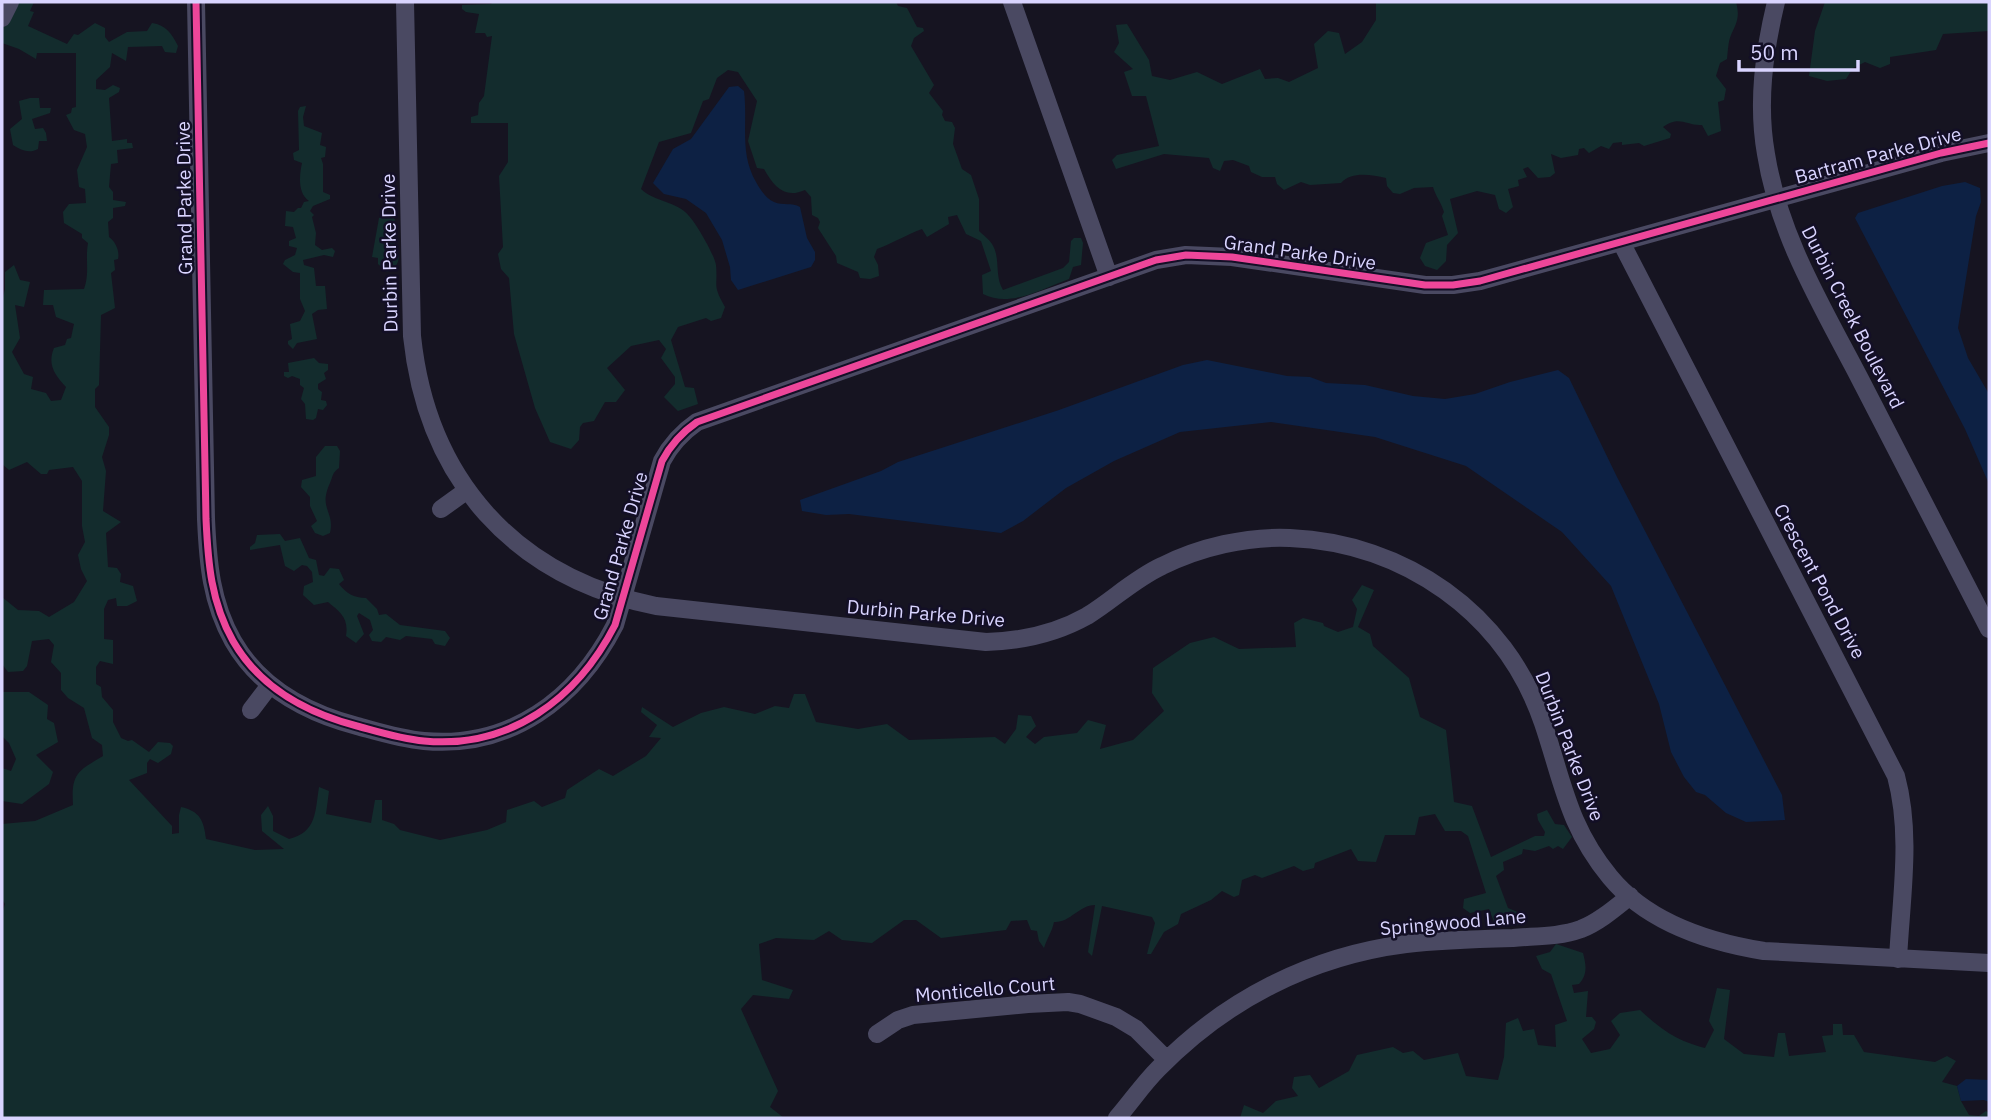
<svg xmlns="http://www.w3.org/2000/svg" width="1991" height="1120" viewBox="0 0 1991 1120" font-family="'IBM Plex Sans',sans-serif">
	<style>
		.green { fill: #132c2d }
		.water { fill: #0d2144 }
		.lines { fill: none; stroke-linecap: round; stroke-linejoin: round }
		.minor { stroke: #4a4962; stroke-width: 18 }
		.cycleway-casing { stroke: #130f26; stroke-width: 11 }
		.cycleway { stroke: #ed469a; stroke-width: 7 }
		.labels { text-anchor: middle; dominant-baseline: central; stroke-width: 5; stroke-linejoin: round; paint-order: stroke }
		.street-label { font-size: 19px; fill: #d9d4ff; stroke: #130f26 }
	</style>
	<rect width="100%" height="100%" fill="#161421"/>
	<path class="green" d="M18,2H34L30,11L34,12L28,26L67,44L74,34L78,35L95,23L105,28V37L109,42L127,32L147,31L152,23C166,25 172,34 178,46L176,53L165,52L162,46L128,47L126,61L112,53L110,67L96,80V89L105,90L113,85L120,88L119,92L109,98L112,141L127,139V143H132L133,148L117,150L118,163L111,164L109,187L113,192V200L126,202L125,206L113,208V218L108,222L109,237C115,241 120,251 118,259L114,260L115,270L111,273L115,308L101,315L99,385L95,389V407L109,427V435L102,457L106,471L103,511L121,522L106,533L108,567L117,568L121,574L120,582L133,586L137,601L127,606H117L116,598L108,600L104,609V639L113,640V664L100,661L96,667V684L101,687L102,697L113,710V722L121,738L128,741L132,740L149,752L158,742L170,743L173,746L171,754L158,763L150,759L147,763V773L129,780L172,826V834L179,833V815L181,807C200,811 204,821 206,839L255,850L284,849L262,831L261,815L268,806L273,816V831L289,839C317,832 315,812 319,787L329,791L326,814L371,823L375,800H382V820L394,824L400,830L440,840L487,830L506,822L507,810L534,801L542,807L565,798L567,790L599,769L613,776L646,756L661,738L649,737L657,725L641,712L642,707L673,727L701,713L724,707L755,714L775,706L789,708L794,694H805L816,722L858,729L887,724L909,740L995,737L1005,744L1016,729L1018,715L1031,716L1036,726L1026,737L1035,744L1044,737L1077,733L1088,720L1106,725L1100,749L1133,740L1164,711L1152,693L1153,668L1190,643L1214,637L1239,649L1296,647L1294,623L1303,618L1323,623L1324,626L1338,632L1353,627L1357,609L1352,600L1362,585L1374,590L1358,627L1370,634L1373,646L1409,678L1420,717L1446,730L1454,802L1472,806L1491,857L1535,836H1544L1545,832L1538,820L1537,814L1547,810L1555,824L1564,825L1572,837L1563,849L1558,846L1553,849L1549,846L1535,851L1523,849L1522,854L1503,862L1504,870L1496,876L1508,908L1520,913L1519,925L1496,927L1489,909L1470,913L1463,908L1464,899L1486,893L1468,836L1461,831H1445L1435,814L1419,817L1415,835H1385L1376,862L1358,861L1351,849L1315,863L1314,868L1303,871L1294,866L1262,878L1255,875L1242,880L1239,895L1234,897L1222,891L1211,900L1181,914L1178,924L1164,932L1151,954H1147L1155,923L1152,917L1102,906L1092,956L1088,952L1095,905C1079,905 1070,923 1054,922C1052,932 1047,938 1044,948L1039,941L1037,931L1031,930L1027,920L1011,921L1006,930L941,938L916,920H904L872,943L842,940L829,931L814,940L776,938L759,944L762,980L793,990L789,999L753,995L741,1009L778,1091L770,1107L784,1118H2V913L5,904L2,899V824L35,821L73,805C71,773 78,771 103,756L102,745L92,738L84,708L68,698L61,690V673L51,662L54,645L49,639L32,641L27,666L23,671L8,672L2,664V597L18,610L39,611L49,617L74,602L87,581L81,569L78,555L85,542L82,526V481L73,467L49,470L47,474H41L27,462L9,470L2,464V302L5,289V272L14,265L20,280L30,282L24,307L15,305L20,338L12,352L24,374L33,377L31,389L46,393L51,401L61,400L66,387C55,375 47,365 54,348L65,345L67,339L71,338L74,324L56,317L53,305H43L44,290L84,289C90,272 85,261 88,243L82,238V234L64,223L63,212L69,204L86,203L85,189L79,187L77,170L87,147L85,134L74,130L66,115L71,113L72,108L76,107V53H37L36,59L19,49L2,43V28L8,22Z
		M493,2H896L898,6L907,8L917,27L923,28L924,31L914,38L911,46L934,85L929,93L943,111L942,115L945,121L952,122L955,128L953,144L962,169L971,175L979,199V231C983,235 989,239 992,244C1001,258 994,275 1003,290L1063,268L1069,262L1071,241L1074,238H1081L1083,243L1081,265L1073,267L1069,279C1042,289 1010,308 983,294L982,275L991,271L981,241L966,234L957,215L948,217L949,224L927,237L922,229C906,235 893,243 877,249L874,257L878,265L879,276L870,279L860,278L858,272L837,263L836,256L818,228L820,222L818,218L812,215L811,197L805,190C785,199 774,187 764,169L757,168L748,141L757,101L738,72L728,70L717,78L709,99L703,101L691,133L659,142L641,189C654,202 677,201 689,216C696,223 715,256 716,265C718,288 712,284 725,307L721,318L711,321L706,318L678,327L671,340L685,387L694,388L698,404L678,411L664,397L675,384V377L661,358L666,349L659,340L631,346L607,368L625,390L616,402H605L594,421L583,423L580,427L579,440L571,449L550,442L535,408L514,334L509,278L501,269L498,254L503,247L499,176L508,162V123H471V117L478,115L479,103L484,96L492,36L487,37L485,33H475L479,14L466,12L462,9V5L491,4Z
		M1376,2H1736C1740,17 1737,22 1731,35C1728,42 1728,51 1727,59L1720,63L1716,76L1726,89L1724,100L1718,102L1721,131L1708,136L1702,125C1686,126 1680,115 1663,127L1671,134L1670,138L1644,146L1639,143L1622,145V142L1613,143L1609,149L1601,146L1589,153L1584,148L1579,149L1578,155L1561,158L1551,154L1555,173L1550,177L1538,178L1528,167L1523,169L1527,177L1518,180L1519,186L1508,189L1513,207L1506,213L1499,209L1495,195L1477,191L1450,199L1458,233L1447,245L1446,261L1437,270L1425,266L1420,258L1426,243L1448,235L1442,216L1444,212C1441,202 1436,197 1433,187L1414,188L1400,194L1393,193L1387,186L1386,178C1371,175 1352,171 1341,183L1310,185L1301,182L1284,190L1277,184L1275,177H1262L1251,172L1249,166L1233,160L1224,161L1220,171L1213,168L1209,158L1164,154L1116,169L1112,160L1117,155L1159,146L1146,96H1132L1124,72L1133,69L1114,52L1119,43L1116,25L1127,24L1149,60L1152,76L1170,80L1197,72L1222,84L1260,69L1265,79L1278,78L1289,82L1318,68L1314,44L1328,31L1339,33L1345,54L1362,42L1376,20Z
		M1825,2H1989V31L1943,34L1936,50L1890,57V64L1880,68L1865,62L1853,68L1846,79L1827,81L1809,76L1815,31Z
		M30,98H39L40,108H51L50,113L32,119L35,129L43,128L46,133L47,141H39L38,149C29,154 21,150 13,145L10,129L22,119L19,101Z
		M306,106L303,117L304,126L322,133L320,145L326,147L325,157L321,158L323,164V192L330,195V199L313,206L310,211L314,215L312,217L316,233L315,245L322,250L332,248L335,251L333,257L324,255L303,260L304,265L314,268L316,286H325L327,309L318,310L312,314L317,339L297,343L293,349L288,344V341L292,339L290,324L300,321L305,311L300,299V273L293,272L283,264L285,260L295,255L297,248L289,246V241L296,238L293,227L285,226L286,211L294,212L298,208H301L304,202L309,201C298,193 299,177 302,163L294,160L293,153L299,150L298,111L300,107Z
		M392,214L395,220C394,224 392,227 392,231C393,246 409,262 387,272L378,264V258L372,257L379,218Z
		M314,358L319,363L328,364V370L324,373L326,379L318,384V389L322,392L321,400L326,401L327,405L323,410L318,409L316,418L313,420L306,419L305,404L301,399L304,388L300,385V379L292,376L288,378L284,376V372H289L288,363Z
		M325,446H337L340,451L339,468C332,473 333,476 330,483C318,509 335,511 330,533L323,536L315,533L311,526L317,521L310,506V497L301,487L302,480L316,476V457Z
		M280,534L285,541L300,538L309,558L316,560L319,575L324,576L330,568L339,569L344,580L339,584C346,593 354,598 366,598L377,609L379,615L386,614L400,625L445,631L450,638L445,646L435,644L432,639L406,636L400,640L386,637L381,642L372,641L369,635L373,630L370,620L359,613L357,616L364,634L356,643L346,636C349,618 340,612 328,602L314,605L303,595L304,586L313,582L312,572L307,566L302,565L294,571L285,566L280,545L250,550V547L255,543L257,535Z
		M3,692H29L48,705L47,719L54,723L58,742L36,755L53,772L49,784L22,804L2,801V768L11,771L16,759L9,743L2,736Z
		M1556,944L1583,953C1586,965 1588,974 1579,984L1572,985L1574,993L1588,991L1586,1017H1592L1596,1022L1594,1029L1582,1039L1591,1053L1610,1049L1620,1035L1611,1021L1620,1013L1640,1010C1662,1030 1675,1040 1705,1048L1714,1030L1709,1021L1717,988L1730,990L1724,1039L1744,1054L1774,1057L1778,1033H1785L1789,1056L1826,1052L1822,1036L1833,1035V1024H1842L1843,1035H1854L1864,1052L1935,1062L1947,1056L1956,1061L1942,1082L1957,1086L1961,1101L1969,1115L1979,1116L1986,1111L1989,1113V1118H1240L1244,1105L1263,1113L1276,1101L1298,1096L1292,1088L1294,1077L1310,1075L1319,1088L1349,1071L1357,1055L1393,1047L1403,1053L1413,1051L1424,1060L1458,1053L1466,1076L1498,1080L1504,1057L1506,1023L1518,1018L1523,1031L1534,1029L1538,1045L1556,1047L1555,1025L1567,1021L1551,974L1542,969L1536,956L1550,952Z"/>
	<path class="water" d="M738,86L744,91C748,123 739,153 756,182C760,189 766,199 774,202C783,206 792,202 800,207L807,238L815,252V260L811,267L738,290L731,280L730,267L722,240L706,213L686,199L664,194L653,183L673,149L691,139L729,87Z
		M1965,182L1980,188L1981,202L1976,216L1958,328L1968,358L1989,394V484L1965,429L1855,218L1858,213L1942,186Z
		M1207,360L1287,376L1310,377L1326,383L1365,385L1413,396L1445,399L1475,394L1510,382L1558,370L1569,378L1617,477L1782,795L1785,820L1746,822L1726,813L1705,795L1696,792L1684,777L1671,752L1659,704L1611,586L1562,532L1466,466L1375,437L1271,422L1180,432L1114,461L1066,488L1023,521L1001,533L849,514L826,515L802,511L800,500L881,471L898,462L1059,410L1183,365Z
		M1966,1079L1989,1080V1102L1984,1100L1961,1101L1957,1086Z"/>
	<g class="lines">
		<path class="minor" d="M196,2L206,519C208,563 211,602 233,641C260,688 307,713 357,726C379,732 401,739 424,741C510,749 577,699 615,625L662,461C671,444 681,433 697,422L1156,260L1186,255L1232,257L1425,285H1453L1480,281L1941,153L1989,143
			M405,2L412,336C427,479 514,577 656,606L986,642C1022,641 1055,634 1087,616C1113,600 1134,579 1162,566C1200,547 1247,536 1290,538C1404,543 1505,612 1543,723C1563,782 1568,826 1610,877C1647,922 1708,942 1764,951L1989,963
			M1012,2L1109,277
			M1776,2C1764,52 1757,103 1766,154C1779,236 1822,306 1860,379C1903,462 1946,545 1989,629
			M2,18L10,2
			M1621,242L1896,776C1912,835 1901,898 1898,959
			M441,509L466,491
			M251,710L270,685
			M877,1034L898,1020L913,1015L1028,1004L1068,1002L1080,1004L1116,1017L1136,1029L1167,1060
			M1117,1118C1131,1102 1143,1084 1158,1069C1225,1000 1311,956 1406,944C1441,940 1477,939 1513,938C1535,936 1559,937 1581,929C1599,922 1615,908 1630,896"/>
		<defs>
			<path id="cycleway" d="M196,2L206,519C208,563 211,602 233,641C260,688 307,713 357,726C379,732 401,739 424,741C510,749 577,699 615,625L662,461C671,444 681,433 697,422L1156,260L1186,255L1232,257L1425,285H1453L1480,281L1941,153L1989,143"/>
		</defs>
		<use href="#cycleway" class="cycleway-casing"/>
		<use href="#cycleway" class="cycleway"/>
	</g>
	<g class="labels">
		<g class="street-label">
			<text transform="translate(1878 155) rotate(-15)">Bartram Parke Drive</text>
			<text transform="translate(184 198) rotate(-91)">Grand Parke Drive</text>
			<text transform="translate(1300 252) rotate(8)">Grand Parke Drive</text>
			<text transform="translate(389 253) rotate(-91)">Durbin Parke Drive</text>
			<text transform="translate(1853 317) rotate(63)">Durbin Creek Boulevard</text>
			<text transform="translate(620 546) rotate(-74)">Grand Parke Drive</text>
			<text transform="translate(1820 581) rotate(62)">Crescent Pond Drive</text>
			<text transform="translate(926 613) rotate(5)">Durbin Parke Drive</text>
			<text transform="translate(1570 746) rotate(69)">Durbin Parke Drive</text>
			<text transform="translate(1453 922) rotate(-5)">Springwood Lane</text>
			<text transform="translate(985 989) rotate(-5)">Monticello Court</text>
		</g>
	</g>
	<rect width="1991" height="1120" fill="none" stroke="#d9d4ff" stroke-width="7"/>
	<path d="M1739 60v10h119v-10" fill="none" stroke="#d9d4ff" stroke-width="3.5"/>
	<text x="1750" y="60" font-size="21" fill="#d9d4ff" stroke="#130f26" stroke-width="5" paint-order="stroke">50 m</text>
</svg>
